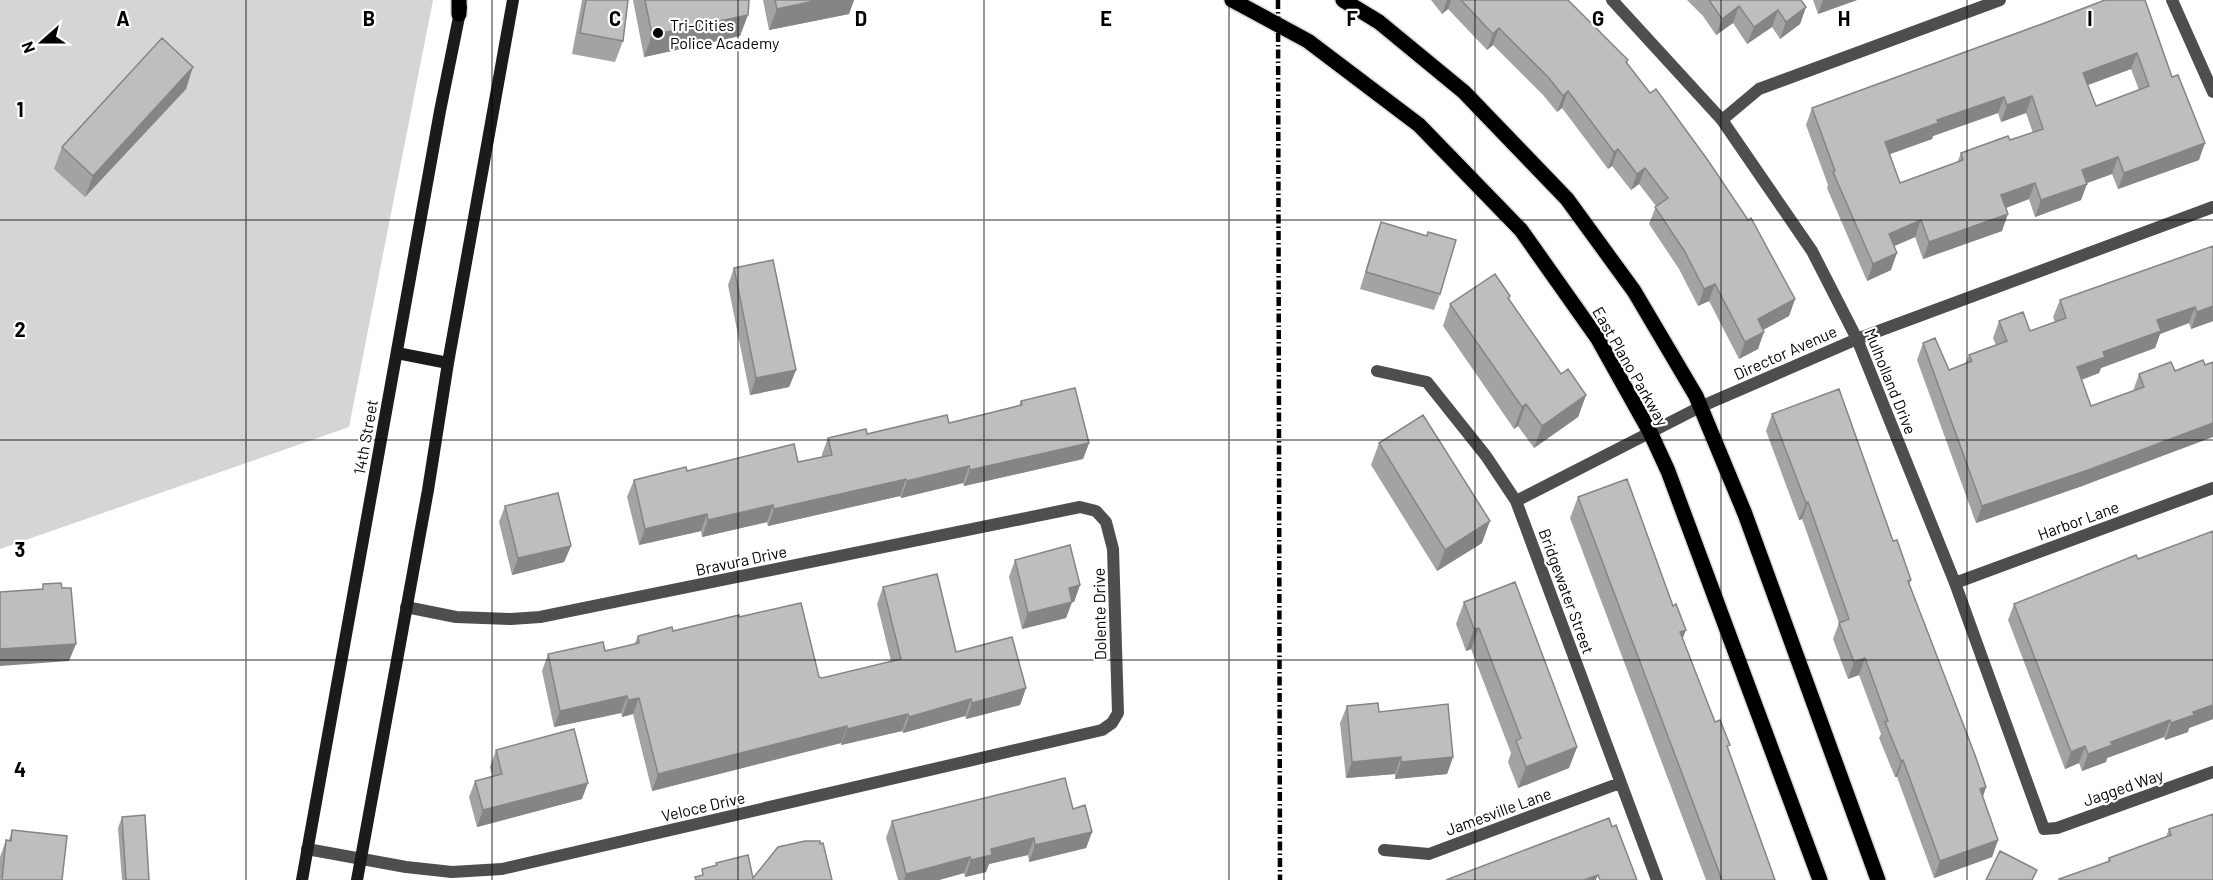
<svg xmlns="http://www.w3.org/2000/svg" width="2213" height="880" viewBox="0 0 2213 880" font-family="Barlow,sans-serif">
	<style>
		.green { fill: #d5d5d5 }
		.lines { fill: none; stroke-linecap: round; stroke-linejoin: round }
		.primary-casing { stroke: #dbdbdb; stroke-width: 18 }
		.minor { stroke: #4e4e4e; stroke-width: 12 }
		.secondary { stroke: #1b1b1b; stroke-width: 12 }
		.primary { stroke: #000; stroke-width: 15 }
		.rail { stroke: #000; stroke-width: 4.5; stroke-dasharray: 9 3 1.5 3; stroke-linecap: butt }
		.wall { fill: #a3a3a3; fill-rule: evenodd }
		.shaded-wall { fill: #858585 }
		.building { fill: #bebebe; stroke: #858585; stroke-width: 1.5; fill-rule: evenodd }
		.grid { fill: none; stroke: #000; stroke-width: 1.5; stroke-opacity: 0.55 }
		.poi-dot { fill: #000; stroke: #fff; stroke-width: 2 }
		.labels { text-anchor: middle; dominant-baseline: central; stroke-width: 4.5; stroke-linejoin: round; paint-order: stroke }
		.poi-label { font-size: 16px; fill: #000; stroke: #fff; text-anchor: start }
		.street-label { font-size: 16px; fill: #000; stroke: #fff }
		.grid-label { font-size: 20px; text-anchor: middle; font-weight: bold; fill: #000; stroke: #fff; stroke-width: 4.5; stroke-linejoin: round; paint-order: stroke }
	</style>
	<rect width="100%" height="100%" fill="#fff"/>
	<path class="green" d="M0,0H433L349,427L0,549Z"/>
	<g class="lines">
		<defs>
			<path id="primary" d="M1232,0L1308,41L1419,125L1521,230L1598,339L1650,432L1668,471L1820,880
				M1343,0L1379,22L1464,92L1567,199L1634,291L1696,396L1745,514L1878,880
				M459,14V0"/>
		</defs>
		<use href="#primary" class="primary-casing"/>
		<path class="minor" d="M1612,0L1722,120L1812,251L1857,339L1955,583L2044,829L2057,828L2213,772
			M2172,0L2213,92
			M1722,120L1759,89L2000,0
			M1377,371L1427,382L1486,456L1516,501L1657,880
			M1516,501L1700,407L1857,339L2213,207
			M1955,583L2213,488
			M307,849L406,867L452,872L502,869L1102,730L1112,723L1118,713L1113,549L1106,522L1096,511L1080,507L540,617L511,619L456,617L406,607
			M1384,850L1429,854L1620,783"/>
		<path class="secondary" d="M397,353L448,363
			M302,880L440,111L461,7
			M357,880L428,490L448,363L513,0"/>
		<use href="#primary" class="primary"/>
		<path class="rail" d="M1278,0L1280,880"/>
	</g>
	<path class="wall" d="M582,0H628L623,41L615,62L572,54Z
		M633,0H749L740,36L644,57Z
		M763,0H854L849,14L769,30Z
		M1431,0H1568L1628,60L1627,64L1795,299L1789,316L1763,330L1758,349L1739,359L1709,301L1698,306L1679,269L1649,224L1656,206L1639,184L1631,190L1612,166L1608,169L1562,108L1557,112L1543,95L1493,45L1487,50L1448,9L1442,14Z
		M1687,0H1801L1806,7L1800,24L1780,39L1772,27L1747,44L1733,23L1716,35L1703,16Z
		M1813,0H1857L1818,14Z
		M2105,0L2199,160L2118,189L2112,174L2087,183L2081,200L2035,217L2029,199L2006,208L2002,231L1923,259L1915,237L1894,246L1891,270L1867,281L1827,188L1828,185L1806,125L1812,108L2042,24ZM2131,69L2139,90L2096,106L2088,85ZM1998,113L2001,122L2026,113L2033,133L2010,140L1961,153L1957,163L1900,183L1890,154L1932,139L1933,136Z
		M186,89L85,197L54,169L62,147Z
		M1381,222L1440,294L1434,310L1360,289L1375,239Z
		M2213,246V321L2191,329L2189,323L2160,334L2155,348L2101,368L2099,373L2082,380L2091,406L2133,391L2139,374L2171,362L2085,485L1976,523L1917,360L1923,343L1949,370L1966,363L1969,355L1996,345L1993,338L1999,321L2030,331L2055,322L2053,317L2060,300Z
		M734,268L796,370L789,387L750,395L728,285Z
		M1510,296L1509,300L1561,374L1586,395L1578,417L1534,448L1518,426L1514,429L1443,326L1450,304Z
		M1021,401L1089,443L1083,459L964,486L963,483L901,498L900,496L768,526L767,522L702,537L701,531L639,545L627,497L634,480L687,471L798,462L822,457V454L828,438L867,434L949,423L1019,405Z
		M1772,414L1893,541L1911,580L1909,586L1986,787L1983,797L1998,840L1992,857L1934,878L1897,777H1895L1879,738L1881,734L1859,675L1848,679L1833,639L1839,623L1802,519L1799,520L1766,431Z
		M1379,443L1482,543L1437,571L1371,465Z
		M1578,497L1683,639L1715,722L1728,749L1775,880H1706L1570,518Z
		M505,506L571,546L564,562L512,575L499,522Z
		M2213,531V719L2189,728L2188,732L2165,740L2164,737L2107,758L2106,762L2082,771L2079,763L2065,769L2008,620L2014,604Z
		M1015,560L1080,585L1074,602H1072L1066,618L1022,629L1009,577Z
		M883,587L956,652L1026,688L1020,705L966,719L965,716L903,733L902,731L841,745V743L652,791L633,714L622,717L621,713L554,727L542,671L548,654L605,651L634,645L638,636L673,631L739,617L819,677L822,678L891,661L877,604Z
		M1464,602L1577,747L1569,768L1518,788L1508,762L1511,753L1471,649L1466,651L1456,624Z
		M1347,706L1379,712L1453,757L1447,774L1395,779V774L1346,778L1340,723Z
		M496,750L582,799L477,827L469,797L475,781L492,776L490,767Z
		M1073,809L1092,832L1086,848L1029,862L1028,855L989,864L986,872L965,877L964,873L939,880H898L886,838L892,821Z
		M122,817L149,880H122L118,828Z
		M2169,829L2213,880H2059L2107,862L2109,858L2166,837Z
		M12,830L62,880H0V857L6,840H9Z"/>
	<path class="shaded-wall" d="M819,0H854L849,14L769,30L777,9Z
		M1447,0H1451L1448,9L1442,14Z
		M1823,0H1857L1818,14Z
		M1739,6L1733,23L1716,35L1722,19Z
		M1806,7L1800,24L1780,39L1786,22Z
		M1778,10L1772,27L1747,44L1754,27Z
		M748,15L740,36L644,57L652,35Z
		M1499,28L1493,45L1487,50L1493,34Z
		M2137,53L2131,69L2077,89L2083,73Z
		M193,67L186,89L85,197L93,176Z
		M1568,91L1562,108L1557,112L1563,96Z
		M2032,96L2026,113L2001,122L2007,105Z
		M2004,97L1998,113L1933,136L1932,139L1879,158L1885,142L1937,120Z
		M2205,143L2199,160L2118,189L2124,173Z
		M1618,149L1612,166L1608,169L1614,152Z
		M2118,157L2112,174L2076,187L2082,170Z
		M1645,168L1639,184L1631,190L1637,174Z
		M2035,183L2029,199L1995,212L2001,195Z
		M2087,184L2081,200L2035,217L2041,200Z
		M2008,214L2002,231L1923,259L1929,242Z
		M1921,220L1915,237L1883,251L1889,234Z
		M1897,253L1891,270L1867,281L1873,264Z
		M1715,284L1709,301L1698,306L1704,289Z
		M1795,299L1789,316L1752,336L1758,319Z
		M2213,306V321L2191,329L2197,312Z
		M2195,307L2189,323L2160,334L2155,348L2101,368L2099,373L2071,383L2077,367L2157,320Z
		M1764,332L1758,349L1739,359L1745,342Z
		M796,370L789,387L750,395L756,378Z
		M1586,395L1578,417L1534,448L1542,426Z
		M1526,404L1518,426L1514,429L1522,407Z
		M2213,423V437L2085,485L1976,523L1982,506Z
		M1089,443L1083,459L964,486L970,470Z
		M969,466L963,483L901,498L907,481Z
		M906,479L900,496L768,526L774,509Z
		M1808,502L1802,519L1799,520L1806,503Z
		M773,505L767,522L702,537L708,520Z
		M707,514L701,531L639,545L645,529Z
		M1490,521L1482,543L1437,571L1445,550Z
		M571,546L564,562L512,575L518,558Z
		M1080,585L1074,602H1072L1066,618L1022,629L1028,613L1069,588Z
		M1479,628L1471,649L1466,651L1474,629Z
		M1686,630L1678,651L1680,632Z
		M76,644L69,661L0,666V649Z
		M1865,658L1859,675L1848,679L1854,662Z
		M1026,688L1020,705L966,719L972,703Z
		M627,696L621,713L554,727L560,711Z
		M639,698L633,714L622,717L628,700Z
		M971,699L965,716L903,733L909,717Z
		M2213,705V719L2189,728L2188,732L2165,740L2171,723L2193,712Z
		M908,714L902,731L841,745L847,729Z
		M2170,720L2164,737L2107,758L2106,762L2082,771L2088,754L2111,742Z
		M847,726L841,743L652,791L658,774Z
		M2085,746L2079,763L2065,769L2071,752Z
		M1577,747L1569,768L1518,788L1526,767Z
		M1401,757L1395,774L1346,778L1352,762Z
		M1453,757L1447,774L1395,779L1401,762Z
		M1903,760L1897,777H1895L1901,761Z
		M588,783L582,799L477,827L483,810Z
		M1986,787L1980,804V789Z
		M1092,832L1086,848L1029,862L1035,845Z
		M1034,838L1028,855L989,864L986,872L965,877L971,860L991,849Z
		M1998,840L1992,857L1934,878L1940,861Z
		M970,857L964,873L939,880H904L906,874Z
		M1598,875L1596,880H1584Z"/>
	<path class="building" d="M586,0H628L623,41L580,33Z
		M645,0H749L748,15L652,35Z
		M775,0H819L777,9Z
		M1461,0H1568L1628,60L1626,62L1650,93L1656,89L1707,159L1748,220L1751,218L1795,299L1758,319L1764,332L1745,342L1715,284L1704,289L1685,252L1655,207L1668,198L1645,168L1637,174L1618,149L1614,152L1568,91L1563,96L1549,78L1499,28L1493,34Z
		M1709,0H1801L1806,7L1786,22L1778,10L1754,27L1739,6L1722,19Z
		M2105,0H2145L2172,77L2178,75L2205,143L2124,173L2118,157L2082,170L2087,184L2041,200L2035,183L2001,195L2008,214L1929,242L1921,220L1889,234L1897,253L1873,264L1833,172L1835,171L1812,108L2042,24ZM2137,53L2149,86L2096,106L2083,73ZM2032,96L2043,129L2010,140L2008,136L1961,153L1963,160L1900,183L1885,142L1938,123L1937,120L2004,97L2007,105Z
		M162,38L193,67L93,176L62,147Z
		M1381,222L1427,236L1428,232L1456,240L1440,294L1366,272Z
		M2213,246V306L2197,312L2195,307L2157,320L2161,331L2103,352L2105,357L2077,367L2091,406L2144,387L2139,374L2171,362L2175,371L2203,360L2205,365L2213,362V423L2091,469L1982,506L1923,343L1935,338L1949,370L1972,361L1969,355L2007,341L1999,321L2023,312L2030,331L2066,318L2060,300Z
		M773,260L796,370L756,378L734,268Z
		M1495,274L1510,296L1508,298L1561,374L1568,369L1586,395L1542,426L1526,404L1522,407L1450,304Z
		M1075,388L1089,443L970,470L969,466L907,481L906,479L774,509L773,505L708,520L707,514L645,529L634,480L686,467L687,471L794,444L798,462L832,455L828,438L866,429L867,434L947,415L949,423L1022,405L1021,401Z
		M1839,389L1893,541L1897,540L1911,580L1908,581L1975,755L1986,787L1980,789L1998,840L1940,861L1903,760L1901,761L1885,722L1888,721L1865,658L1854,662L1839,623L1849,619L1808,502L1806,503L1772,414Z
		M1423,415L1490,521L1445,550L1379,443Z
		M1627,479L1673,606L1676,604L1686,630L1680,632L1715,722L1720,720L1730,745L1727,746L1775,880H1722L1578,497Z
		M558,493L571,546L518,558L505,506Z
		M2213,531V705L2193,712L2194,715L2171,723L2170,720L2111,742L2112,745L2088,754L2085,746L2071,752L2014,604L2136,555L2138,559Z
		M1070,545L1080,585L1069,588L1072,602L1028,613L1015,560Z
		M937,574L956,652L1012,637L1026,688L972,703L971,699L909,717L908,714L847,729V726L658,774L639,698L628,700L627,696L560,711L548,654L603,642L605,651L639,643L638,636L672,627L673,631L739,615V617L801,603L819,677L822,678L901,659L883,587Z
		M1515,582L1577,747L1526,767L1516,741L1521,738L1479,628L1474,629L1464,602Z
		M61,583L62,588H71L76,644L0,649V592L43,589V584Z
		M1378,703L1379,712L1448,704L1453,757L1401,762V757L1352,762L1347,706Z
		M574,729L588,783L483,810L475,781L502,774L496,750Z
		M1065,778L1073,809L1085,805L1092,832L1035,845L1034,838L991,849L992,855L971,860L970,857L906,874L892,821Z
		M2213,814V880H2059V879L2110,861L2109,858L2171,835L2169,829Z
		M145,815L149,880H126L122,817Z
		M1609,818L1612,827L1616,825L1637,880H1600L1598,875L1584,880H1446Z
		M12,830L67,836L62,880H2L6,840L11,841Z
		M805,841H820V844L823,843L832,880H696L695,877L703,875L702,869L717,865L716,863L748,855L753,878L778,847Z
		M2000,851L2037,870L2032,880H1986Z"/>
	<path class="grid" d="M246,0V880M492,0V880M738,0V880M984,0V880M1229,0V880M1475,0V880M1721,0V880M1967,0V880M0,220H2213M0,440H2213M0,660H2213"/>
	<circle class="poi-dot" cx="658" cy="33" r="6"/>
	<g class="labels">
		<g class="poi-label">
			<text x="670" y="24">Tri-Cities<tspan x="670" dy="18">Police Academy</tspan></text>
		</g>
		<g class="street-label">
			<text transform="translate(1785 352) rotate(-24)">Director Avenue</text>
			<text transform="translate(1631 366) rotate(60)">East Plano Parkway</text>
			<text transform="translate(1891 381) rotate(68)">Mulholland Drive</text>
			<text transform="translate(365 437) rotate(-80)">14th Street</text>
			<text transform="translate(2078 520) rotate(-20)">Harbor Lane</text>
			<text transform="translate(741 560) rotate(-12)">Bravura Drive</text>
			<text transform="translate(1567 591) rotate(70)">Bridgewater Street</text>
			<text transform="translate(1099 614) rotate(-91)">Dolente Drive</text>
			<text transform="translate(2123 787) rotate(-19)">Jagged Way</text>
			<text transform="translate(703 806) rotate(-13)">Veloce Drive</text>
			<text transform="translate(1498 811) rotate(-20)">Jamesville Lane</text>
		</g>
	</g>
	<g class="grid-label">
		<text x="123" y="26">A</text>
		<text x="369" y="26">B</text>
		<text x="615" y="26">C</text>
		<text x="861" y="26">D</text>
		<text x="1106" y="26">E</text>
		<text x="1352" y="26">F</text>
		<text x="1598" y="26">G</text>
		<text x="1844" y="26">H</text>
		<text x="2090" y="26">I</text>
		<text x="20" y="117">1</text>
		<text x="20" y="337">2</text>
		<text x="20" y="557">3</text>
		<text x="20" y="777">4</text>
	</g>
	<g transform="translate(42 42) rotate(249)" stroke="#ffffff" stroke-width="4.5" paint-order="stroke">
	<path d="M0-4.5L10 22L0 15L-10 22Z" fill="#000000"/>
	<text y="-9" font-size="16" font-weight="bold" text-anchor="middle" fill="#000000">N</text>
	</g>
</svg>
